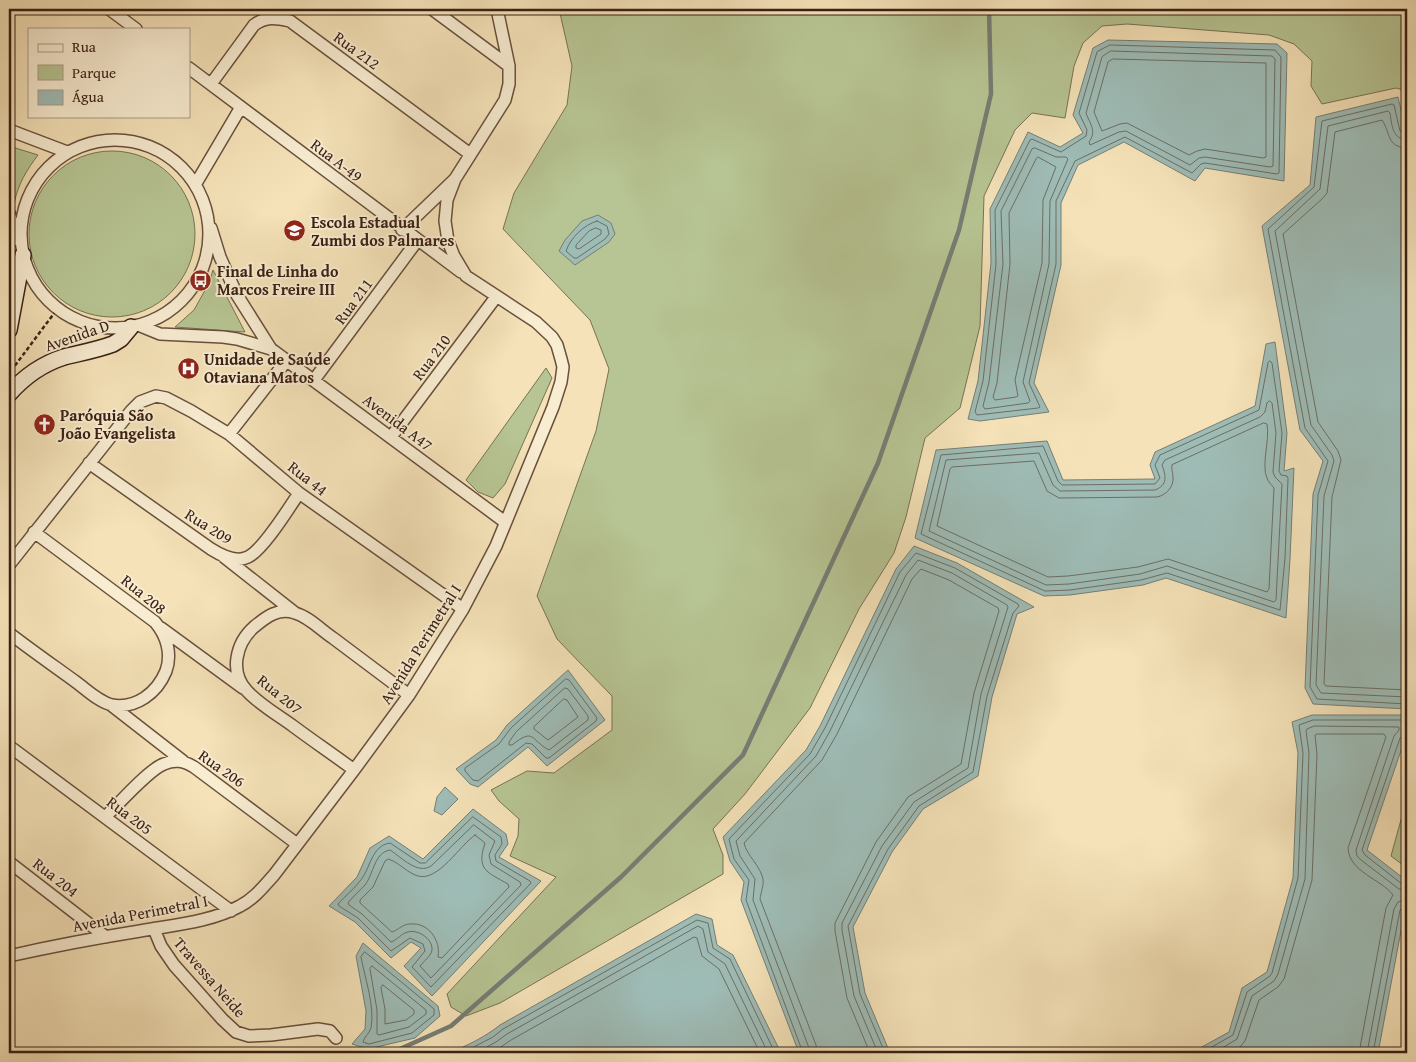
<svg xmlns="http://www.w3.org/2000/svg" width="1416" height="1062" viewBox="0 0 1416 1062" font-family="'Gentium Book Plus',serif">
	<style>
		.green { fill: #b7c493; stroke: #787254 }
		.water { fill: #9ebcb6; stroke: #767e75 }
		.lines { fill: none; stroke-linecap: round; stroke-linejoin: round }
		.shore { stroke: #6c6e65; stroke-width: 1 }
		.stream { stroke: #767e75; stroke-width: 4.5 }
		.street-casing { stroke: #69503d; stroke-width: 14 }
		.secondary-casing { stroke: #3a2014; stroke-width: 18 }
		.path { stroke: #3a2014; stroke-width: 2.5; stroke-dasharray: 4 2.5; stroke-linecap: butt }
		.street { stroke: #f8ecd1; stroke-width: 11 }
		.secondary { stroke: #f8ecd1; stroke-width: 15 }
		.labels { text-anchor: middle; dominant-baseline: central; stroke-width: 4; stroke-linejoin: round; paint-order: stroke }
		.street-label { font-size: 16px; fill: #3a2014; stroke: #f8ecd1 }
		.poi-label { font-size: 16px; font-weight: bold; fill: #3a2014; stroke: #f8ecd1; text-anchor: start }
	</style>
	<rect width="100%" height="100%" fill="#f5e2b8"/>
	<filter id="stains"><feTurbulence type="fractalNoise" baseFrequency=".004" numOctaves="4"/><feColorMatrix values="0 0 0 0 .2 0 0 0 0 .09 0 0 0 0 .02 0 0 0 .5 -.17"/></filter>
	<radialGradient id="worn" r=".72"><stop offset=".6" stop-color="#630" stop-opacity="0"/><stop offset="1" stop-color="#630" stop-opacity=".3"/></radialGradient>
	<path class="green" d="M559,9H1407V91L1396,88L1322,104L1311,86L1312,61L1294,44L1269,35L1127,24L1102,26L1083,43L1074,66L1065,118L1032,113L1015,130L984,196L980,326L960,408L925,438L906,517L894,553L859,609L810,708L745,794L713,829L723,855V874L500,1003L466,1016L451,1007L447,994L556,877L510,856L518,836L519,819L499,801L491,790L527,771L554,773L612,730V696L557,639L537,596L596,431L609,369L590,320L503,229L514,193L567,105L572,66Z
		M9,146L38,155C26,171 18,184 14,204L9,194Z
		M29 234a83 83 0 1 1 166 0a83 83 0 1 1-166 0Z
		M213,270L245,332L175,327L194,310L209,283Z
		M546,368L552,378L505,484L493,498L478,492L466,480Z
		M1407,798V868L1391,856Z"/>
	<path class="water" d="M1108,40L1277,44L1287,53L1284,181L1205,168L1195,181L1124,142L1078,165L1061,203V265L1034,383L1049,412L980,421L968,419L978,381L991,263L990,209L1028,132L1060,147L1083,133L1073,115L1093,48Z
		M1398,97L1407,136V709L1313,704L1305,688L1313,494L1323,461L1300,430L1262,226L1310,185L1316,117Z
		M598,215L611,223L615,234L609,242L575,265L559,251L565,240L582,221Z
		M1275,342L1287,433L1284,471L1294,468L1290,559L1286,618L1166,578L1143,585L1070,595L1044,596L915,538L936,450L1047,441L1063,480L1155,479L1150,465L1155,452L1255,406L1266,344Z
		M914,546L957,563L1034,607L1017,614L992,697L978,776L923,809L892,852L853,927L865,993L890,1053H799L741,900L744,882L730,861L723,837L806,750L820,726L896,569Z
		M568,670L605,720L547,766L528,747L478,787L470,784L456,769L496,740L507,725Z
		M1312,715H1407V733L1367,850L1407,881V899L1378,1053H1191L1229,1032L1242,988L1267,972L1293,878L1298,753L1292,722Z
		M445,787L458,799L442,815L434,811L437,797Z
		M473,809L506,834L508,844L499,857L541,881L432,996L404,966L421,948L411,942L391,958L355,922L329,906L357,877L370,848L389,836L423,859Z
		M696,914L712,919L717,945L733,955L781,1053H448C467,1046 485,1037 500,1025Z
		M363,943L438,1006L440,1016L415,1038L368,1049L352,1044L365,1029L366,1011L356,956Z"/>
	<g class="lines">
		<path class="shore" d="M1110,45L1275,50L1281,57L1279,173L1277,174L1205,163L1201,164L1192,173L1125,137L1075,161L1056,201V264L1029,383L1040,407L1038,408L977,415L975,412L983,381L996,264L995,210L1030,140L1032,139L1061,152L1086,136L1087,130L1079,113L1097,52Z
			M1111,51L1272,56L1275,59L1273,166L1270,167L1205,157L1199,158L1190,165L1126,131L1119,132L1090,145L1089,142C1097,131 1090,124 1086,113L1102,57Z
			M1113,59L1266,63V157L1263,158L1205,149L1197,151L1189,155L1127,123L1120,124L1102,131L1094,112L1108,62Z
			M1407,134H1403L1400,131L1394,105L1392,104L1322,121L1314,187L1268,229L1305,428L1328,461L1318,495L1310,687L1317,699L1407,704
			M1407,140C1392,139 1392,125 1390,113L1388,111L1328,126L1320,189L1275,231L1311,425L1332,455L1334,461L1324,496L1316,685L1321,693L1407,697
			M1035,148L1056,157H1066L1068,159L1050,201L1049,264L1023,382L1030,401L1028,403L985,409L983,406L989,382L1003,264L1001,211L1032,149Z
			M1407,148C1386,147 1391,133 1382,120L1335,132L1327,193L1322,199L1283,234L1318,422L1338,451L1341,460L1332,497L1324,684L1326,686L1407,690
			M1038,157L1056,167L1043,200L1042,263L1015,380L1018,396L1016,397L995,400L993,397L997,383L1010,264L1009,213L1036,159Z
			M597,221L607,226L609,234L605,239L577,258H574L566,251C571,237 584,225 597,221Z
			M596,228L601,230V234L579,249L576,248V245L589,231Z
			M1270,361L1272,363L1282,433L1279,471L1281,475L1287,476L1288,478L1285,558L1280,610L1167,573L1141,580L1070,590L1045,591L921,534L941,455L1043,446L1058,481L1062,485L1155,484L1160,478L1155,465L1160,455L1259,410L1268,363Z
			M1270,401L1272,403L1276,433L1273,472L1275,477L1282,484L1276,600L1274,602L1167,566L1140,574L1069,584L1046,585L929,531L946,460L1039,453L1053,485L1060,491L1155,490C1168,485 1166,476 1162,465L1165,460L1260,417L1265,412L1267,403Z
			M1264,423L1267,424C1270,440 1261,465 1267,478C1268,482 1272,485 1274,488L1269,589L1267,592L1168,559L1138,567L1068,576L1048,577L937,526L950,469L952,467L1034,461L1047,491L1059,498L1157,497C1166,495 1174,487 1173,477C1173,472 1171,469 1172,465Z
			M566,679L569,680L597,718L596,721L549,758H546L532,744L526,743L478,781L473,780L465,771V768L499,744L511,728Z
			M565,688L568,689L588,716V720L549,750C530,740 535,727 512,745H509V742L516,732Z
			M564,699L567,700L578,717L548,740L534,729V727Z
			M1407,734L1403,735L1400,738L1362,850L1365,855L1402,884L1407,885
			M473,817L501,837L502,844L495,855L496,861L530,881L531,883L431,987L412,967L425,951L423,944L410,938L391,951L358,918L339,906L338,904C345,896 354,889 360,881C371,868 371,846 390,843L420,863H425Z
			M474,825L495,841L489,855L491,864L520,882L521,885L431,978L420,966C424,961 431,956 432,950C433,939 418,929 408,932C402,933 397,940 391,942L362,914L349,905L348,903C353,896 360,891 365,885C374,873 374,853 390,850C402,858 418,875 431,866Z
			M475,835L485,843C476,870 487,872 508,884L509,887L442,958L438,957C441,940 428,922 410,924C403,924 398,930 392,932L360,903V900L373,887L385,861L388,859C399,862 407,873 418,876C438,882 460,845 475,835Z
			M365,952L434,1009V1015L412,1033L369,1044L363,1042C364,1037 369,1034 371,1028C375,1006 365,979 361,957Z
			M372,966L426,1010V1014L409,1027L379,1035L377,1034V1010L370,969Z
			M383,985L414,1010V1014L406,1020L385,1024V1009L381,988Z
			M462,1053L493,1037L503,1029L697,920L708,923L713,948L730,959L775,1053
			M476,1053L496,1042L507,1034L698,926L703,929L708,952L725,964L768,1053
			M492,1053L511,1040L694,937L697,938L702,956L719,969L760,1053
			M803,1053L746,900L749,880L734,859L729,839L810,754L825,728L900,572L916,553L955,568L1018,604L1019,606L1013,613L987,696L973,772L919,806L888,849L848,926L860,994L885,1053
			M809,1053V1048L753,900L755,879L740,856L736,841L816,756L830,731L906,575L918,560L952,573L1007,605L1008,607L981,694L968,768L914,802L882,846L842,923V930L854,996L878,1053
			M817,1053L816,1045L760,899C761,892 764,885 763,879C760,865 747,856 744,843L822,760L837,734L912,579L921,569L949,580L998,608L999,611L974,693L961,764L908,797L876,842L835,923V931L847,998L870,1053
			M1201,1053L1233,1035L1247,992L1270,976L1272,973L1298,878L1303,753L1299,725L1313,720H1407
			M1214,1053L1237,1039L1252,996L1274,981L1278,974L1305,879L1309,753L1306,731L1307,729L1314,726L1399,727V730L1394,736L1356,850L1357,856L1361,860L1399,889L1407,891
			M1229,1053L1240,1047L1245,1041L1259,1000L1278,987L1284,979L1312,880L1317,754L1315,735L1317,734H1384L1386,737L1348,848C1349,872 1381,879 1393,895L1386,908L1359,1053
			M1367,1053L1394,909L1398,902L1407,899
			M1373,1053L1400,910L1403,907L1407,906"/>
		<path class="stream" d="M391,1053L451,1026L621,877L743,755L878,463L959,230L991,94L989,9"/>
		<defs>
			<path id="street" d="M109,9L136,29
				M432,9L509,66
				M189,68L461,272
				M211,84L254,25C266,16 276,18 290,21L470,154
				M9,130L67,152
				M21 234a94 94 0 1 1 188 0a94 94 0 1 1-188 0Z
				M195,185L241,107
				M9,213L18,240
				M211,228L220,257L237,295L271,349
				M402,230L455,179L505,100L509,84V66L497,9
				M138,325L160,334L223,337L237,339L271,349L505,522
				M314,380L417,241
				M229,434L287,360
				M391,437L496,297
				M89,463L211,549C222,556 236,563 248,557C263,550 289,508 299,493
				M224,557L294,612
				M9,565L131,411L140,402L156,396L166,398L191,411L229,434L299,493L463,609
				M161,628L243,688
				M9,633C31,650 54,666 76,682C87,690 99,702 112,705C136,709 157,693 166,671C172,654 167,636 155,622L34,532
				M111,705L183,761
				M9,746L231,911
				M354,770C334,755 313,741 293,726C278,715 260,705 247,691C229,672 236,643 254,627C266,617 279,607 295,613C309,617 321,630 333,638C358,657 384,676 409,695
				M105,817C118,805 149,769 164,764C175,759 184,761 194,767L297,844
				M9,862L106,937
				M154,929L161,946L174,965L222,1019L236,1032L249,1036L271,1035L318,1029L330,1031L336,1038
				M9,956C53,946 96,938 140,931C173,925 211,922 240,906C254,899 264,886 274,875L354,770L409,695L463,609L496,546L553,407L561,382L563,367L561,359L557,345L552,337L536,322L466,276L454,256L448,241L445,221L447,200L455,179"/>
			<path id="secondary" d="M9,330L23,255
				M9,394C24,377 42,364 64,357C80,353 97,350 113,344L121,339L131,327"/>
		</defs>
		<use href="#street" class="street-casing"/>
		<use href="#secondary" class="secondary-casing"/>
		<path class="path" d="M11,371L58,308"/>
		<use href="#street" class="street"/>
		<use href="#secondary" class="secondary"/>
	</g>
	<defs>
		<symbol id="school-disc" viewBox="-11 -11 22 22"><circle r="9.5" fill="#8f2418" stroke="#f8ecd1"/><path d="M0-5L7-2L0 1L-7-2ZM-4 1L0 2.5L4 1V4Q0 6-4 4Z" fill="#fff"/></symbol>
		<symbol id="bus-disc" viewBox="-11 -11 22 22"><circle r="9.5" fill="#8f2418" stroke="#f8ecd1"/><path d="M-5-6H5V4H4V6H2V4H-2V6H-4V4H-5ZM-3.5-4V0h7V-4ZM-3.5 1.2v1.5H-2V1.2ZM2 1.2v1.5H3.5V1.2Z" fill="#fff"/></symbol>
		<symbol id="hospital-disc" viewBox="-11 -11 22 22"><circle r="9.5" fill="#8f2418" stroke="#f8ecd1"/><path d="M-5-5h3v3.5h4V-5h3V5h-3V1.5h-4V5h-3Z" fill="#fff"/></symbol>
		<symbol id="church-disc" viewBox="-11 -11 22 22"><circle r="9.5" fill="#8f2418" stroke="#f8ecd1"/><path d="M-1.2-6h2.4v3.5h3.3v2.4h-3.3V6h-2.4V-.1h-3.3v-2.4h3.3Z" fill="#fff"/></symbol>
	</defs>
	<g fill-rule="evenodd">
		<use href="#school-disc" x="282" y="218" width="25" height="25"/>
		<use href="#bus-disc" x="188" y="268" width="25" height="25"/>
		<use href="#hospital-disc" x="176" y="356" width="25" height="25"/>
		<use href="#church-disc" x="32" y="412" width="25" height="25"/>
	</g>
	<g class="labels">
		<g class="street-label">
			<text transform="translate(357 50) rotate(36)">Rua 212</text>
			<text transform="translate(337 160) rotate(37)">Rua A-49</text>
			<text transform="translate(353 301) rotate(-54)">Rua 211</text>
			<text transform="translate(77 335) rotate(-19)">Avenida D</text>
			<text transform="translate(431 357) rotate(-53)">Rua 210</text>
			<text transform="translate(398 422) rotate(37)">Avenida A47</text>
			<text transform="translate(308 478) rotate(38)">Rua 44</text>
			<text transform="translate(209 526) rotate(32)">Rua 209</text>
			<text transform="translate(144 594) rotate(39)">Rua 208</text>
			<text transform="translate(420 644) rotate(-58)">Avenida Perimetral I</text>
			<text transform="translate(280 694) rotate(39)">Rua 207</text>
			<text transform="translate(222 768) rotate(35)">Rua 206</text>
			<text transform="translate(130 815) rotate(37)">Rua 205</text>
			<text transform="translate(56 877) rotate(38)">Rua 204</text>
			<text transform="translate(140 913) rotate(-11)">Avenida Perimetral I</text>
			<text transform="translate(210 977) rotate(49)">Travessa Neide</text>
		</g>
		<g class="poi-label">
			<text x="311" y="222">Escola Estadual<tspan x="311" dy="18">Zumbi dos Palmares</tspan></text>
			<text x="217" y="271">Final de Linha do<tspan x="217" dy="18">Marcos Freire III</tspan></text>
			<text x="204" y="359">Unidade de Saúde<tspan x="204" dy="18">Otaviana Matos</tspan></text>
			<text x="60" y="415">Paróquia São<tspan x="60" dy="18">João Evangelista</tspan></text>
		</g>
	</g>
	<rect width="1416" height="1062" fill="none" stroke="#f5e2b8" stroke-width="30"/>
	<rect x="10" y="10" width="1396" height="1042" fill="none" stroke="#3a2014" stroke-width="2.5"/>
	<rect x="15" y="15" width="1386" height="1032" fill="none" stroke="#3a2014"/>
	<rect x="28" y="28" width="162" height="90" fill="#f8ecd1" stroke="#ac9a85"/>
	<rect x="38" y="44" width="25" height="8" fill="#f8ecd1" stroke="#ac9a85"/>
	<text x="72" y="52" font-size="15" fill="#3a2014">Rua</text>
	<rect x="38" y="65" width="25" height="15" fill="#b7c493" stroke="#ac9a85"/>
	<text x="72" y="78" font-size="15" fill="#3a2014">Parque</text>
	<rect x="38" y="90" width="25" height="15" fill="#9ebcb6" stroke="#ac9a85"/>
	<text x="72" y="102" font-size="15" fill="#3a2014">Água</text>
	<rect width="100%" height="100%" filter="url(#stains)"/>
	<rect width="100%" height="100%" fill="url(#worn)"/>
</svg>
